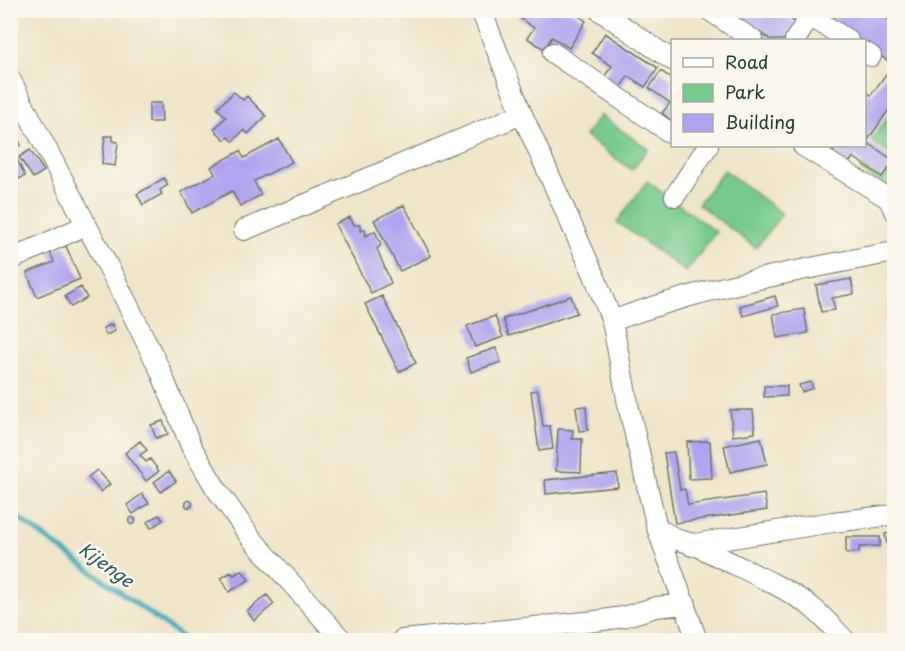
<svg xmlns="http://www.w3.org/2000/svg" width="905" height="651" viewBox="0 0 905 651" font-family="'Playpen Sans',sans-serif">
	<style>
		.green { fill: #77ca8d; stroke: #4b8460; stroke-width: 1.5 }
		.lines { fill: none; stroke-linecap: round; stroke-linejoin: round }
		.stream { stroke: #3daabc; stroke-width: 5 }
		.building { fill: #afa3ef }
		.minor-casing { stroke: #687868; stroke-width: 22 }
		.minor { stroke: #fff; stroke-width: 20 }
		.labels { text-anchor: middle; dominant-baseline: central; stroke-width: 5; stroke-linejoin: round; paint-order: stroke }
		.water-label { font-size: 18px; font-style: italic; fill: #285e5d; stroke: #fbf7ec }
	</style>
	<rect width="100%" height="100%" fill="#fbf7ec"/>
	<filter id="ink" filterUnits="userSpaceOnUse"><feTurbulence type="fractalNoise" baseFrequency=".0167" numOctaves="2"/><feDisplacementMap in="SourceGraphic" scale="12" xChannelSelector="R" yChannelSelector="G"/><feConvolveMatrix kernelMatrix="1 2 1 2 8 2 1 2 1" color-interpolation-filters="sRGB"/></filter>
	<filter id="wash" filterUnits="userSpaceOnUse"><feTurbulence type="fractalNoise" baseFrequency=".008" numOctaves="4" result="noise"/><feDisplacementMap in="SourceGraphic" scale="24" xChannelSelector="R" yChannelSelector="G"/><feGaussianBlur stdDeviation="1.35" result="paint"/><feColorMatrix in="noise" values="0 0 0 0 0 0 0 0 0 0 0 0 0 0 0 0 0 1.4 0 .05"/><feComposite in="paint" operator="in"/></filter>
	<g filter="url(#wash)">
		<rect width="100%" height="100%" fill="#efe5c8"/>
		<path class="green" d="M894,107V157L871,141Z
			M600,115L648,149L632,170L585,136Z
			M894,164V192L862,171V166L883,180Z
			M724,170L782,214L756,248L698,204Z
			M647,181L716,232L686,272L617,222Z"/>
		<g class="lines">
			<path class="stream" d="M10,512L186,640"/>
		</g>
		<g id="blocks">
			<path class="building" d="M522,10H570L586,21L569,48L552,37L544,49L527,38L534,28L518,17Z
				M731,10H778L797,24L787,40H771L729,13Z
				M840,10H875L894,24V65L864,44V40H860L832,21Z
				M605,33L658,68L645,87L628,76L620,88L604,77L612,66L592,53Z
				M892,66L894,68V102L868,140L864,137V90L871,95Z
				M661,71L672,79V121L662,113L670,103L649,88Z
				M234,92L243,100L247,96L266,116L248,134L244,130L233,141L228,137L225,140L214,129L226,117L217,108Z
				M149,103H161L162,122H149Z
				M10,125L21,145L10,151Z
				M105,136H113V141L118,142L115,166L102,164Z
				M279,139L292,162L254,181L261,195L240,206L232,191L192,213L181,192L215,174L211,167L240,151L244,158Z
				M864,140L894,161L882,177L853,157L847,166L831,155L837,146H864Z
				M30,150L44,171L33,178L19,157Z
				M17,159L25,176L10,183V162Z
				M164,178L168,185L160,190L162,194L143,205L137,194Z
				M404,205L431,256L400,271L374,220Z
				M350,217L354,225H360V231L365,229L366,236L375,231L381,245L377,249L391,283L371,293L335,224Z
				M66,246L80,279L37,297L27,273L54,262L50,252Z
				M851,279L854,294L832,298L835,310L821,312L816,285Z
				M81,287L87,298L71,307L65,296Z
				M382,296L416,363L399,372L365,304Z
				M571,296L577,313L509,336L503,319Z
				M775,296L778,306L743,316L740,306Z
				M804,309L808,333L777,338L773,314Z
				M495,316L503,337L475,347L467,326Z
				M112,324L115,331L106,335L103,328Z
				M496,348L501,362L471,372L466,358Z
				M811,382L813,388L802,392L799,385Z
				M764,386H787V396L764,397Z
				M538,390L543,426H550L553,449L539,451L531,391Z
				M586,406L588,430L579,431L576,407Z
				M730,410H753L755,433L733,436Z
				M163,421L168,434L156,438L151,425Z
				M558,429L573,430L572,439H582L581,472L556,471Z
				M761,438L767,464L730,472L724,446Z
				M140,441L147,450L140,455L146,462L150,459L159,471L146,481L125,453Z
				M710,441L712,478L689,479L687,442Z
				M674,452L680,490L685,489L688,505L764,494L767,510L675,523L664,453Z
				M97,470L110,484L101,492L88,477Z
				M169,471L176,481L161,492L154,482Z
				M617,473L618,487L546,494L545,480Z
				M142,494L149,503L133,514L127,505Z
				M185.5 504a3.5 3.5 0 1 1 7 0a3.5 3.5 0 1 1-7 0Z
				M159,515L163,520L151,528L147,522Z
				M128.5 521a3.5 3.5 0 1 1 7 0a3.5 3.5 0 1 1-7 0Z
				M894,532V542L887,544L885,534Z
				M846,537H880V546L859,547V552L846,553Z
				M242,570L249,580L229,592L221,578L231,572L234,575Z
				M267,595L274,604L254,621L247,611Z"/>
		</g>
	</g>
	<g filter="url(#ink)">
		<use href="#blocks" fill-opacity="0" stroke="#687868" stroke-width="1.5"/>
		<g class="lines">
			<defs>
				<path id="minor" d="M481,10L522,114L594,275L612,321L629,409L657,528L697,640
					M599,10L672,60
					M709,10L753,40
					M810,16L848,40
					M795,40L814,10
					M864,52L871,56
					M553,53L672,134
					M10,79L121,291L160,370L191,446L215,487L251,538L342,640
					M803,146L889,199L894,210
					M675,196L708,146
					M244,230L522,114
					M10,260L86,225
					M612,321C704,287 799,270 894,252
					M657,528L678,540L694,544L833,522L894,515
					M692,546L694,544C732,565 773,580 809,605C822,615 834,629 845,640
					M402,640L596,621L623,617L656,607L686,604"/>
			</defs>
			<use href="#minor" class="minor-casing"/>
			<use href="#minor" class="minor"/>
		</g>
	</g>
	<g class="labels">
		<g class="water-label">
			<text transform="translate(107 564) rotate(36)">Kijenge</text>
		</g>
	</g>
	<rect width="905" height="651" fill="none" stroke="#fbf7ec" stroke-width="36"/>
	<rect x="671" y="39" width="195" height="108" fill="#fbf7ec" stroke="#a3ada2" stroke-width="1.5"/>
	<rect x="683" y="58" width="30" height="9" fill="#ffffff" stroke="#a3ada2" stroke-width="1.5"/>
	<text x="725" y="69" font-size="18" fill="#1f3d34">Road</text>
	<rect x="683" y="84" width="30" height="18" fill="#77ca8d" stroke="#a3ada2" stroke-width="1.5"/>
	<text x="725" y="99" font-size="18" fill="#1f3d34">Park</text>
	<rect x="683" y="114" width="30" height="18" fill="#afa3ef" stroke="#a3ada2" stroke-width="1.5"/>
	<text x="725" y="129" font-size="18" fill="#1f3d34">Building</text>
</svg>
